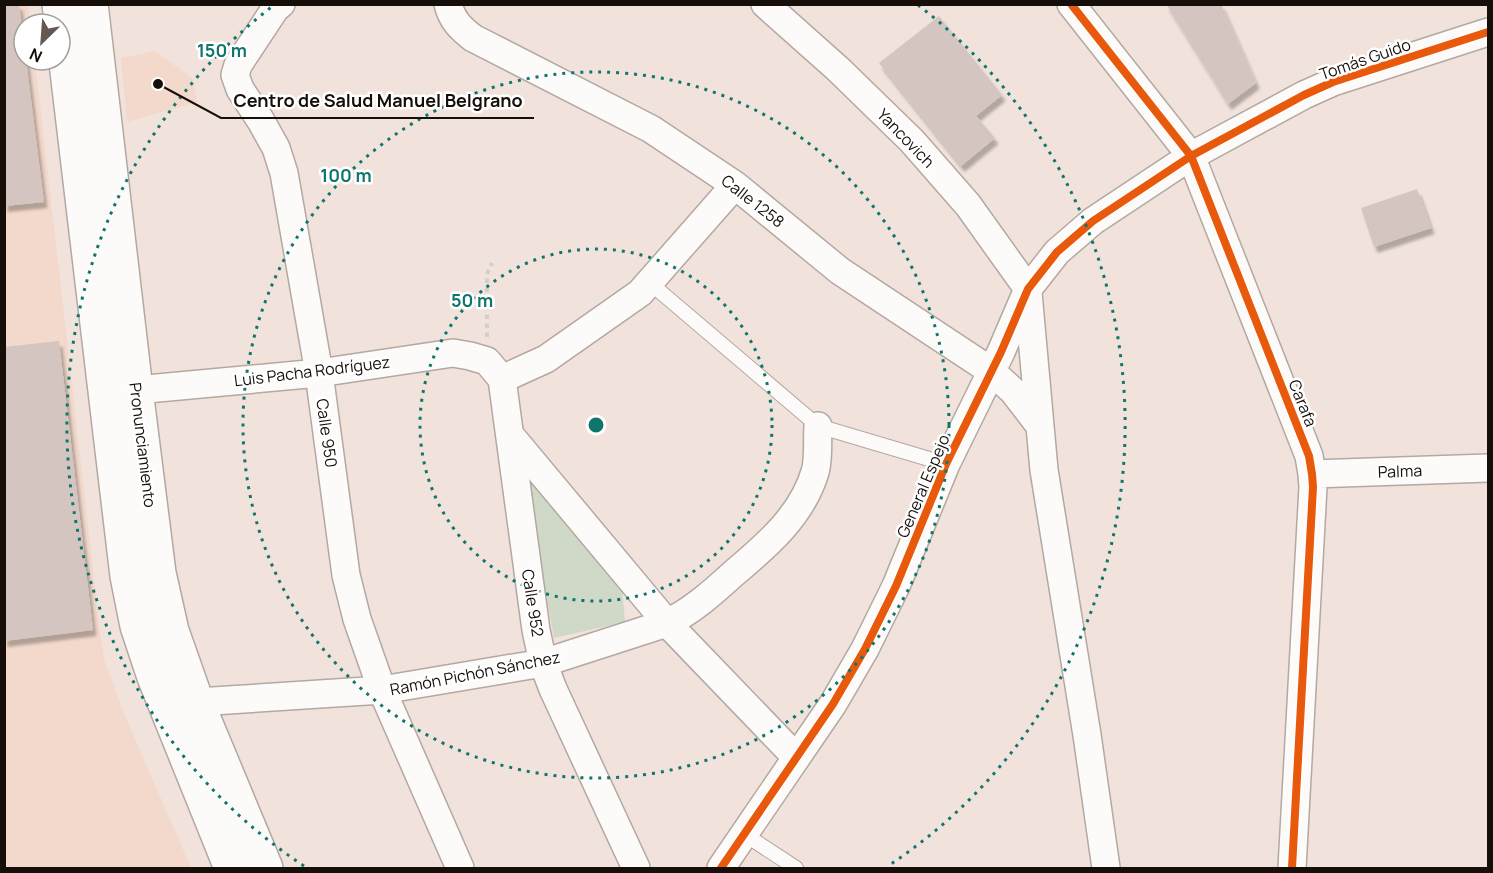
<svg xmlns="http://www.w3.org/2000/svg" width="1493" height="873" viewBox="0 0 1493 873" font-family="Manrope,sans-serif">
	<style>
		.built { fill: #f3d9cc }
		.green { fill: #d0d9c8 }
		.building { fill: #d5c5c0; filter: url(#shadow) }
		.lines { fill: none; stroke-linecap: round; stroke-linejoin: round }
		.service-casing { stroke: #b3a8a2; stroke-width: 16 }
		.minor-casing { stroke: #b3a8a2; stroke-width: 30 }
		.secondary-casing { stroke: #b3a8a2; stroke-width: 36 }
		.path { stroke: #d2cecc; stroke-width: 4; stroke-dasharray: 4.5 4.5; stroke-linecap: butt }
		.service { stroke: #fdfbfa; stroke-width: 14 }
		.minor { stroke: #fdfbfa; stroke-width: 27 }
		.secondary { stroke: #fdfbfa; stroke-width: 33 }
		.cycleway-casing { stroke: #fff; stroke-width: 11 }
		.cycleway { stroke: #e8590c; stroke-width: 8 }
		.ring { fill: none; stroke: #0f766e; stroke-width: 3; stroke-dasharray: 3 6 }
		.labels { text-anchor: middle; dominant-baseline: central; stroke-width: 5; stroke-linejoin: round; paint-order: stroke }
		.street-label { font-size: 16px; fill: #160e09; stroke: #fff }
		.centre { fill: #0f766e; stroke: #fff; stroke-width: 3 }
		.ring-label { font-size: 18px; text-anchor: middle; font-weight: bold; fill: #0f766e; stroke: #fff; stroke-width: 5; stroke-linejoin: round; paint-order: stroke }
		.leader { fill: none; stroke: #160e09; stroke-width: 2 }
		.callout-dot { fill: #160e09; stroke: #fff; stroke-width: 2 }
		.callout-label { font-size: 18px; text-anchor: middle; font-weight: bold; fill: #160e09; stroke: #fff; stroke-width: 5; stroke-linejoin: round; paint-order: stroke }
	</style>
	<defs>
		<filter id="shadow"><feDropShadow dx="3.5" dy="6" stdDeviation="1.5" flood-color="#0004"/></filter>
	</defs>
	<rect width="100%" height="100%" fill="#f1e2db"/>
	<path class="built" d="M28,4L30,24H24V60H35L101,639L105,662L123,711L191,868H5L4,5Z
		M155,51L192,78L197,102L127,122L121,58Z"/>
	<path class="green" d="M524,474L622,587L625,622L554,638Z"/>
	<path class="building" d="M4,4H19L24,43V60H26L44,202L4,206Z
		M1166,4H1221L1256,83L1228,104Z
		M939,16L1002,95L976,116L995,138L961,166L879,63Z
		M1417,189L1431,228L1374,247L1361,208Z
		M59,341L93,630L4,641V347Z"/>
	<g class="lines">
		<defs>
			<path id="service" d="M650,283L818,426L946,464
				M744,834L796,868"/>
			<path id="minor" d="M281,4L275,9L238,65L235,75L240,89L261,121L276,148L284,173L319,373L346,575L357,619L382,690L460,868
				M448,4C452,20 460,28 473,38L651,129L735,185L840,271L991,371L1013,391L1040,426
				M765,4L838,69L912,141L968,205L1028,289
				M1071,4L1191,156L1309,456L1312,474L1313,487L1292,868
				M1028,293L1044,470L1087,735L1106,868
				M502,379L546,359L640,293L735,185
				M136,390L319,373L453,353L470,356L487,361L502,379L536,630L543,663L553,689L636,868
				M510,435L667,623L796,757
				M1312,474L1488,468
				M197,702L382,690L543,663L667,623C692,611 712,593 733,574C766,546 802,516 815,472C819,460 817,440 818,426
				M721,868L833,704L865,649L896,586L946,464L1001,352L1028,289L1057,252L1093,221L1191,156L1304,95L1333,82L1488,32"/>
			<path id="secondary" d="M59,4L127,576L137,626L154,677L231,868
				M91,4L136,390L159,573L172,631L197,702L266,868"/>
		</defs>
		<use href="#service" class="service-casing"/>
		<use href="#minor" class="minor-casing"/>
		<use href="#secondary" class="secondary-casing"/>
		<path class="path" d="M487,337V274L492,263"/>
		<use href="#service" class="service"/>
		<use href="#minor" class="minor"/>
		<use href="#secondary" class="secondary"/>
		<defs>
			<path id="cycleway" d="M1071,4L1191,156L1309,456L1312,474L1313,487L1292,868
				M721,868L833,704L865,649L896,586L946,464L1001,352L1028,289L1057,252L1093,221L1191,156L1304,95L1333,82L1488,32"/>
		</defs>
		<use href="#cycleway" class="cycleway-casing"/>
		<use href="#cycleway" class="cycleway"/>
	</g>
	<g class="ring">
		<circle cx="596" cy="425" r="176"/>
		<circle cx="596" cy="425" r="353"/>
		<path d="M304 866A529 529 0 0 1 274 5M918 5A529 529 0 0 1 888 866"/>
	</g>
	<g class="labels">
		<g class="street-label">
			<text transform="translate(1365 59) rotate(-19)">Tomás Guido</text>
			<text transform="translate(906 138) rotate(46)">Yancovich</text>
			<text transform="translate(753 201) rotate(38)">Calle 1258</text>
			<text transform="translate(312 371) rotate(-7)">Luis Pacha Rodríguez</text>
			<text transform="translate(1303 403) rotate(68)">Carafa</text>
			<text transform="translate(327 433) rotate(82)">Calle 950</text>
			<text transform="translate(143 445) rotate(83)">Pronunciamiento</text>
			<text transform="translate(1400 471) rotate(-2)">Palma</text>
			<text transform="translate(923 486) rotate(-67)">General Espejo</text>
			<text transform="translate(533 603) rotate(81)">Calle 952</text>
			<text transform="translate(475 673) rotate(-11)">Ramón Pichón Sánchez</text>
		</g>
	</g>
	<circle cx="596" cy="425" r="9" class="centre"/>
	<g class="ring-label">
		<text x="222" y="57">150 m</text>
		<text x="346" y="182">100 m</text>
		<text x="472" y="307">50 m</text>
	</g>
	<path class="leader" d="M158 84L221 118H534"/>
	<circle class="callout-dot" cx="158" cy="84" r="6"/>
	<g class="callout-label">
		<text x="378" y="107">Centro de Salud Manuel Belgrano</text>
	</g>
	<rect width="1493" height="873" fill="none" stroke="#160e09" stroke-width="12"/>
	<g transform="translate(42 42) rotate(205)"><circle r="28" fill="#ffffff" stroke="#a29f9d" stroke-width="1.5"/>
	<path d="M0-4.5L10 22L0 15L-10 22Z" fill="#635852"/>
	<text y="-9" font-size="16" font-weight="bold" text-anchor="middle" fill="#160e09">N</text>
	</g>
</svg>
